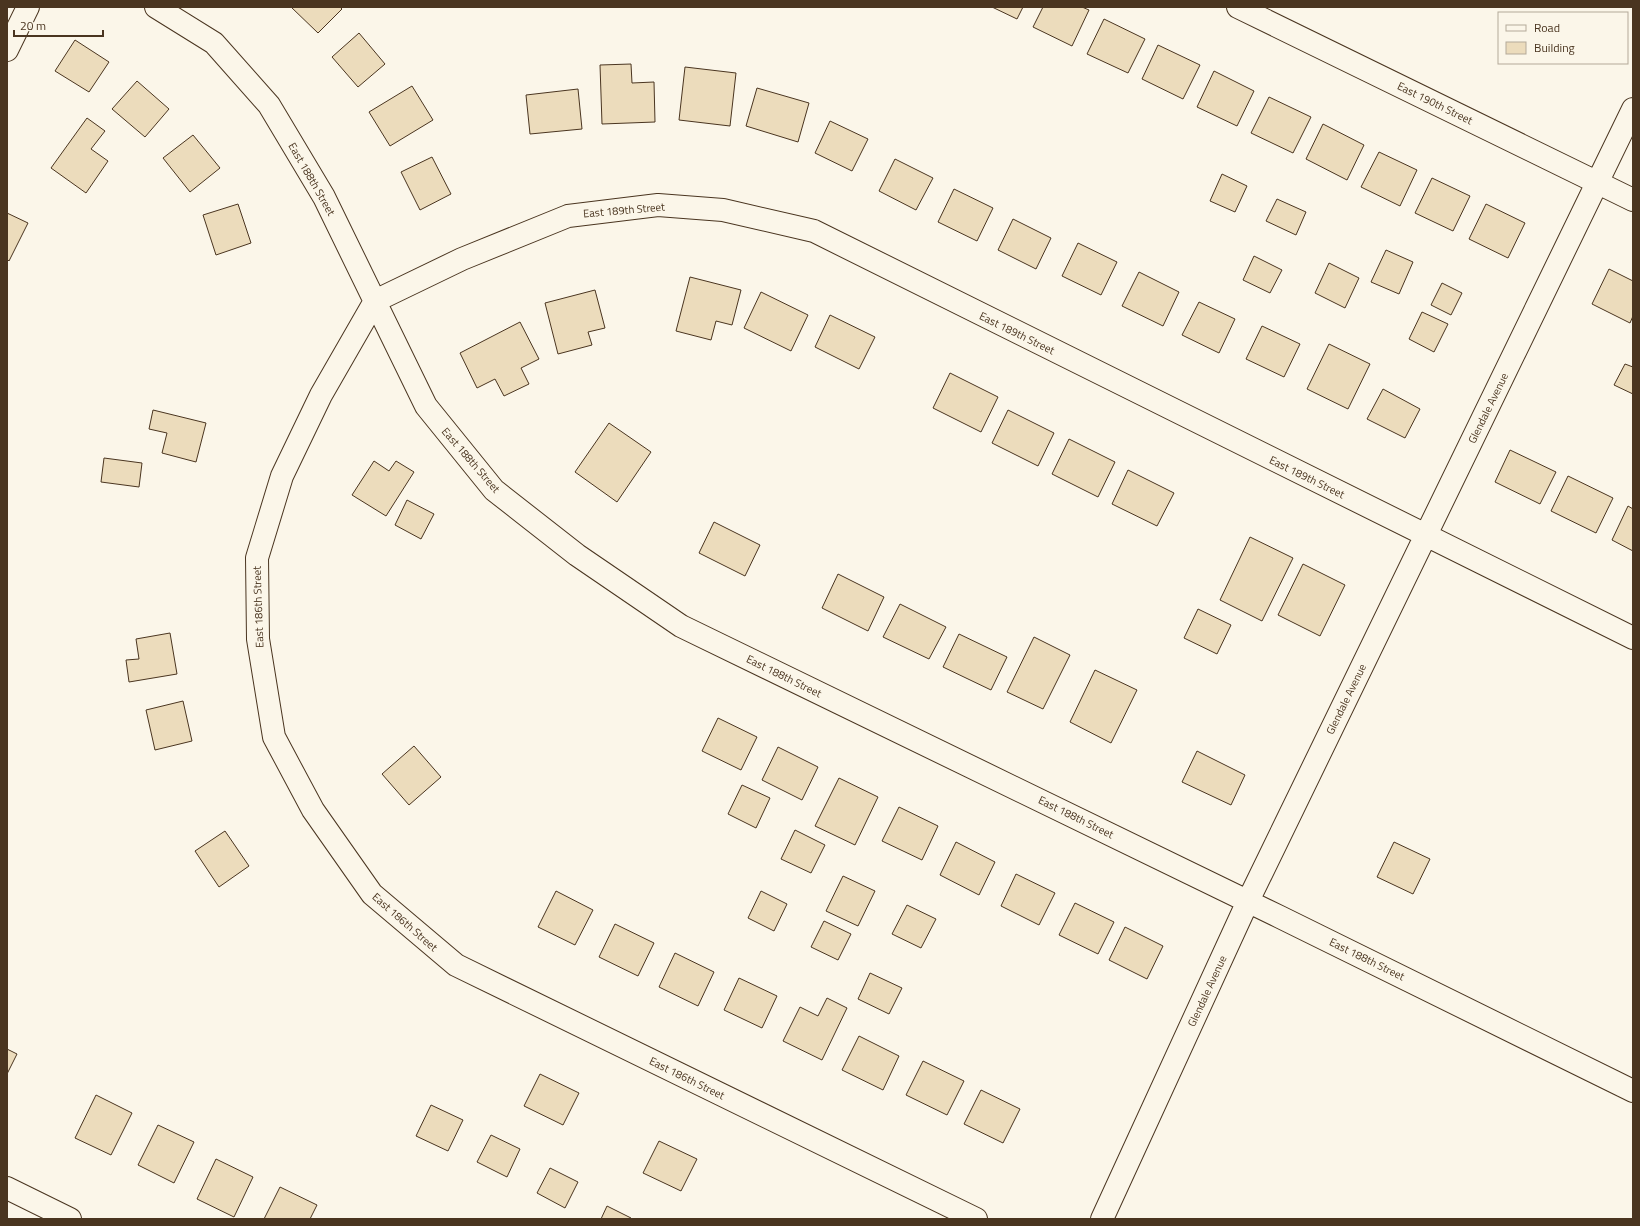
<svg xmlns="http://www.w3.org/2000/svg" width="1640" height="1226" viewBox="0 0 1640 1226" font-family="'Titillium Web',sans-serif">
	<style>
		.building { fill: #ecdcbc; stroke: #4a3520 }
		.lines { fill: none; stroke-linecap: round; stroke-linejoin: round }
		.minor-casing { stroke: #4a3520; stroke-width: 24 }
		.minor { stroke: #fbf6e9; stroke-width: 22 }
		.labels { text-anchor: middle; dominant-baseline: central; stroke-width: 3; stroke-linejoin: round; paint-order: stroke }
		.street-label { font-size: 11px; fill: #4a3520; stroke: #fbf6e9 }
	</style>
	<rect width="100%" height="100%" fill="#fbf6e9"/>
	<path class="building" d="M291,7H340L342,9L318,33Z
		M992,7H1023L1017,19Z
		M1043,7H1082L1089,10L1072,46L1033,27Z
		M1104,19L1145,39L1128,73L1087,54Z
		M359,33L385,64L358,87L332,57Z
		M75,40L109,62L89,92L55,71Z
		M1158,45L1200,65L1183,99L1142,79Z
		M631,64L632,83L654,82L655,122L602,124L600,65Z
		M685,67L736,73L730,126L679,120Z
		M1214,71L1254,91L1237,126L1197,107Z
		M137,81L169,109L145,137L112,109Z
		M412,86L433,120L390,146L369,112Z
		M757,88L809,103L798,142L746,126Z
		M578,89L582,129L530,134L526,95Z
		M1269,97L1311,117L1293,153L1251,133Z
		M87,118L105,131L91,149L108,161L86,193L51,168Z
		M830,121L868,139L852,171L815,153Z
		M1323,124L1364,145L1347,180L1306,159Z
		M193,135L220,168L190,192L163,158Z
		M1379,152L1417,170L1400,206L1361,187Z
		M432,157L451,194L420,210L401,172Z
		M895,159L933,178L916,210L879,191Z
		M1222,174L1247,186L1235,212L1210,201Z
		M1432,178L1470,196L1453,231L1415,213Z
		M954,189L993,208L977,241L938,222Z
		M1277,199L1306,212L1296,235L1266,221Z
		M238,204L251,243L216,255L203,215Z
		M1486,204L1525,223L1508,258L1469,239Z
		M7,213L28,223L9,261L7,259Z
		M1013,219L1051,238L1036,269L998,250Z
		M1078,243L1117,262L1101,295L1062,276Z
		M1386,250L1413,262L1399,294L1371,282Z
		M1254,256L1282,270L1270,293L1243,280Z
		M1329,263L1359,278L1345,308L1315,293Z
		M1609,269L1633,281V316L1630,323L1592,304Z
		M1139,272L1179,292L1163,326L1122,306Z
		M690,277L741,290L732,325L716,321L711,340L676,331Z
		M1442,283L1462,293L1451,315L1431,305Z
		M595,290L605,328L588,332L592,345L558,354L545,303Z
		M761,292L808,315L791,351L744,328Z
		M1199,302L1235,319L1219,353L1182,335Z
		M1422,312L1448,324L1434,352L1409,339Z
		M830,315L875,337L859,369L815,347Z
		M520,322L539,359L521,368L529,384L504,396L495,379L477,388L460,353Z
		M1262,326L1300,344L1284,377L1246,359Z
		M1329,344L1370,364L1348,409L1307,389Z
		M1625,364L1633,367V394L1614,385Z
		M950,373L998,397L981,432L933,408Z
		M1383,389L1420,409L1405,438L1367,419Z
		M153,410L206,423L196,462L162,453L167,433L149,429Z
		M1008,410L1054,433L1038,466L992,443Z
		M609,423L651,452L617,502L575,472Z
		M1069,439L1115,462L1098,497L1052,474Z
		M1510,450L1556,472L1540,504L1495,482Z
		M104,458L142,463L139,487L101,482Z
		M374,461L389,471L396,461L414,472L386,516L352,495Z
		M1128,470L1174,493L1157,526L1112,504Z
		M1568,476L1613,498L1596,533L1551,511Z
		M407,500L434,514L421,539L395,525Z
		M1628,506L1633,509V551L1612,540Z
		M714,522L760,545L745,576L699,553Z
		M1250,537L1293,558L1262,621L1220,600Z
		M1303,564L1345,585L1320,636L1278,615Z
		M838,574L884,597L868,631L822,608Z
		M900,604L946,627L929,659L883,637Z
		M1198,609L1231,625L1217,654L1184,638Z
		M170,633L177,674L129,682L126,660L139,659L136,639Z
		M959,634L1007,657L991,690L943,667Z
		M1034,637L1070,655L1043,709L1007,692Z
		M1095,670L1137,690L1111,743L1070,722Z
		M183,701L192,741L155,750L146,710Z
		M718,718L757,737L741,770L702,751Z
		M414,746L441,777L409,805L382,774Z
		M778,747L818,767L802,800L762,780Z
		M1197,751L1245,775L1231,805L1182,782Z
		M839,778L878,797L855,845L815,826Z
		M742,785L770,798L756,828L728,814Z
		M899,807L938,826L922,860L882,841Z
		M795,830L825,845L811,873L781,859Z
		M225,831L249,866L219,887L195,851Z
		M956,842L995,862L979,895L940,875Z
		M1394,842L1430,859L1413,894L1377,877Z
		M1016,874L1055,893L1039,925L1001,906Z
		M843,876L875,891L858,926L826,911Z
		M556,891L593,910L575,945L538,927Z
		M761,891L787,904L774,931L748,918Z
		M1075,903L1114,922L1098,954L1059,935Z
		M907,905L936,919L921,948L892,934Z
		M824,921L851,934L838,960L811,947Z
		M615,924L654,943L638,976L599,957Z
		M1125,927L1163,946L1147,979L1109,960Z
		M675,953L714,972L698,1006L659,987Z
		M870,973L902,988L889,1014L858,999Z
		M739,978L777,996L762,1028L724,1010Z
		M827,998L847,1008L822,1060L783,1041L800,1007L818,1016Z
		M859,1036L899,1056L883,1090L842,1070Z
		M7,1049L17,1054L7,1074Z
		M923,1061L964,1081L947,1115L906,1095Z
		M540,1074L579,1093L563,1125L524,1106Z
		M981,1090L1020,1109L1003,1143L964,1124Z
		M96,1095L132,1113L111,1155L75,1138Z
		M431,1105L463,1120L448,1151L416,1136Z
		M158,1125L194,1142L174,1183L138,1165Z
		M491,1135L520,1149L507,1177L477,1162Z
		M659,1141L697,1159L681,1191L643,1173Z
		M216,1159L253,1177L234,1217L197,1199Z
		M550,1168L578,1182L565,1208L537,1193Z
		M280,1187L317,1205L310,1219H264Z
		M607,1206L631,1218L630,1219H601Z"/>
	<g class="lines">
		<defs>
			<path id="minor" d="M156,7L214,43L269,105L324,197L426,406L494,490L577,555L681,626L1280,917L1633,1091
				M1238,7L1633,200
				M7,50L28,7
				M7,1188L70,1219
				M976,1219L456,965L372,894L313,810L274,737L258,639L257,558L282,476L321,395L375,301L462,259L568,216L658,205L723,210L814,231L1633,638
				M1102,1219L1248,901L1633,109"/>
		</defs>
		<use href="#minor" class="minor-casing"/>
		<use href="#minor" class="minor"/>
	</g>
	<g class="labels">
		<g class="street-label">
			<text transform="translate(1435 103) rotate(26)">East 190th Street</text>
			<text transform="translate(312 179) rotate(60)">East 188th Street</text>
			<text transform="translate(624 210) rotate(-5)">East 189th Street</text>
			<text transform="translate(1017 333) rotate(26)">East 189th Street</text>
			<text transform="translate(1488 408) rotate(-64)">Glendale Avenue</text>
			<text transform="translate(471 460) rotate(49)">East 188th Street</text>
			<text transform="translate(1307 477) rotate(26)">East 189th Street</text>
			<text transform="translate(258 607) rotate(-92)">East 186th Street</text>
			<text transform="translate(784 676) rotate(26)">East 188th Street</text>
			<text transform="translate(1346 699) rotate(-64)">Glendale Avenue</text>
			<text transform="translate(1076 817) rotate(26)">East 188th Street</text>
			<text transform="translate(405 922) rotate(41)">East 186th Street</text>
			<text transform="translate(1367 959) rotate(26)">East 188th Street</text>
			<text transform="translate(1207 991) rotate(-65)">Glendale Avenue</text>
			<text transform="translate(687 1078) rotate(26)">East 186th Street</text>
		</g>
	</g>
	<rect width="1640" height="1226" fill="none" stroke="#4a3520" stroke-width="16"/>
	<rect x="1498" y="12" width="130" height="52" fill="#fbf6e9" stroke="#b4a999"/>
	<rect x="1506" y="25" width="20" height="6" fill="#fbf6e9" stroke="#b4a999"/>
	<text x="1534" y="32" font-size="12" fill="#4a3520">Road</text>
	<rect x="1506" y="42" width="20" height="12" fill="#ecdcbc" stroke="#b4a999"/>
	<text x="1534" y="52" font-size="12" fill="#4a3520">Building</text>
	<path d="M14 30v6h89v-6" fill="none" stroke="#4a3520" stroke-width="2"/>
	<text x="20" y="30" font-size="12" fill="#4a3520" stroke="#fbf6e9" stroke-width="3" paint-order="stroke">20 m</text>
</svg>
